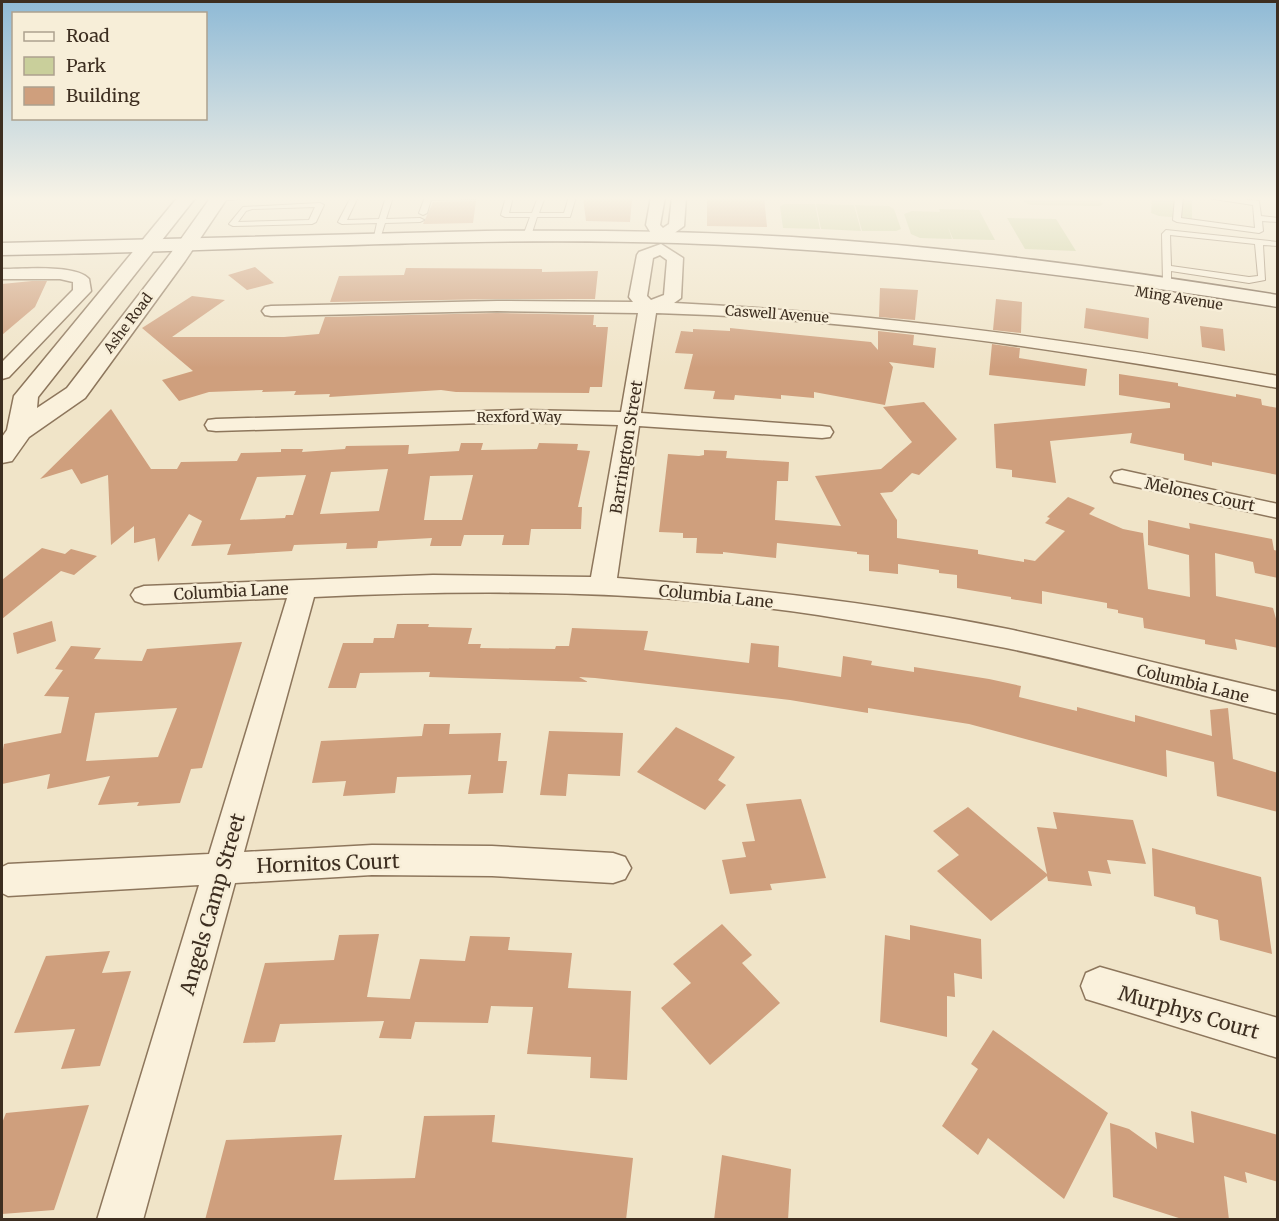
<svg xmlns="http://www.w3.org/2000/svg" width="1279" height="1221" viewBox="0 0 1279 1221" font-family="Merriweather,serif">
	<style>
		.green { fill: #c9cf9b }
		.building { fill: #cf9f7d; fill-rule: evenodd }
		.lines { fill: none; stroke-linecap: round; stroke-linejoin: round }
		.service-casing { stroke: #8d765c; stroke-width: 2 }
		.minor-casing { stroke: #8d765c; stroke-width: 3 }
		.tertiary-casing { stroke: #8d765c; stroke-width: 3 }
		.secondary-casing { stroke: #6f573f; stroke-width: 3 }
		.service { fill: #faf1dc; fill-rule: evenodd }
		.minor { fill: #faf1dc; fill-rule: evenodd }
		.tertiary { fill: #faf1dc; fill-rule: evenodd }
		.secondary { fill: #faf1dc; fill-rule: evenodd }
		.labels { text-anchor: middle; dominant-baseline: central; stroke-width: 5; stroke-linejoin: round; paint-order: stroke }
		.far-street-label { font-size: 14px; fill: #3d2e20; stroke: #f7eed8 }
		.street-label { font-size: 16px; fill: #3d2e20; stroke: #f7eed8 }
		.near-street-label { font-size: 20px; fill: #3d2e20; stroke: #f7eed8 }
	</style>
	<rect width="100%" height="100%" fill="#f0e4c8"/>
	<path class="green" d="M1021,197H1097L1103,204L1099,206L1031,205L1024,202Z
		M1152,197L1187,198L1192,200V219L1159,216L1151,213Z
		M785,204H815L820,229L783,228L780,206Z
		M816,204L854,205L861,231L821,229Z
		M855,205L889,206L894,209L901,229L896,231H862Z
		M939,209L979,210L995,240L953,239L948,227L952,239L920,238L911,234L904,214L912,211L940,212Z
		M1007,218L1056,219L1076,251L1025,249Z"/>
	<path class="building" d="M583,197L632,199L630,222L586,221Z
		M707,197H764L767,227L707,226Z
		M476,201L473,223L423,224L433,202Z
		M255,267L274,283L247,290L228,275Z
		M406,268L542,269V272L598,271L595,299H497L330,302L339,276L404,275Z
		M32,281H47L35,307L2,335V284Z
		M880,288L918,290L915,320L879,317Z
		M192,296L225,300L172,337H284L319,334L325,317L497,313L594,315L593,325H596V327H608L602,387H590L589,393L456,392L441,390L329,397L330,394L294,395L296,391L262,392L263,390L209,392L179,401L162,380L193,371L142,328Z
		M996,299L1022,302L1021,333L993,330Z
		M1086,308L1149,318L1148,339L1084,328Z
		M1200,326L1223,329L1225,351L1202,347Z
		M730,328L871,342L878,350V331L914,335L913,345L936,348L934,368L889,362L893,367L885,405L814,392V398L781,395V399L735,395L734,400L713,399L715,391L684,389L693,354L675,353L681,331L693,332V329L730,331Z
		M992,344L1020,348L1019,358L1087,369L1085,386L989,375Z
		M1119,374L1178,383V386L1236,397V394L1261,399L1262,405L1278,408V475L1212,462V466L1184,460V454L1130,443L1132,433L1050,441L1056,483L1012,477V470L996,468L994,424L1170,408V403L1119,395Z
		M924,402L957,439L919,475L912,473L892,492L880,493L897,520V538L978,550V554L1024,562V559L1035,561L1065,531L1045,523L1050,518L1047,517L1068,497L1095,508L1089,514L1123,529L1143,533L1148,589L1190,597L1189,555L1148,545V520L1190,529L1189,523L1272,539L1274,550L1278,551V578L1255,573L1253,562L1215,553L1216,596L1273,608L1278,626V648L1235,639L1237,650L1205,644V640L1144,628L1143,618L1118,613V610L1107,608V603L1042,591V604L1011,599V597L957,588V575L939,573V570L898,564V574L869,571V555L857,554V552L777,543L776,558L723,552V554L696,553L697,538H683V533L659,532L668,454L699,456L704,455V450L727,451L726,458L789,462L788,481H777L775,520L841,526L815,476L881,469L912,442L883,407Z
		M111,409L151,469H177L181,462L237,461L241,453L281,452V449H303L302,452L345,449L346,446L409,445L408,454L459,451L461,443H483L481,450L537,449L539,443L578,444L577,450L590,451L578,507H582L581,529H531L529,545H502L504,535H464L461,546H430L432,538L378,541L377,548L346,549L347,543L294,545L292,551L227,555L231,544L191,546L202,521L189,514L158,562L155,538L134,543V526L111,545L108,475L81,484L72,469L40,479ZM388,469L379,511L320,514L331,472ZM306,475L293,515H286L285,518L240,520L257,477ZM473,475L462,520H424L430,476Z
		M42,548L65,554L71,549L97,556L74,575L61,571L2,619V580Z
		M52,621L56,641L17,654L13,633Z
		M397,624H429L428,627L472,628L468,644H481L480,648L555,649L556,646H569L572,628L648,631L644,650L749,663L751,643L779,646L778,667L841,677L843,656L872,661L871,665L914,672V667L989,679L1021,686L1019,697L1077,711V707L1135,722V715L1212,736L1210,710L1228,708L1233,759L1278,773V812L1217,796L1214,762L1166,750L1167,777L969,724L868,708V713L790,700L595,678L579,677L588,682L429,677L430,672L360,673L356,688H328L343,643H373L374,638H394Z
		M242,642L202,768L191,769L180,803L137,806L139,802L98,805L110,776L47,789L50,774L2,784V755L4,744L61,733L69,697L44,696L63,670L55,669L71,646L101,648L94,659L142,661L147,649ZM177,708L158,757L86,761L95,713Z
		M424,724H450L449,734L501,733L498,761H507L503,793L468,794L471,775L397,777L395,793L343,796L346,781L312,783L321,741L422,736Z
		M676,727L735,757L718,780L726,785L705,810L637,772Z
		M549,731L623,733L620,776L568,774L566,796L540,795Z
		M801,799L826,878L770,884L772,890L730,894L722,860L746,857L742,842L755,841L746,804Z
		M968,807L1047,874L1037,827L1057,829L1053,812L1133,820L1146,864L1107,860L1111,874L1088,871L1092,886L1048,881L1047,876L991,921L937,871L959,855L933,831Z
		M1152,848L1261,877L1272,954L1220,940L1218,920L1196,914L1195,907L1154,896Z
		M722,924L752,955L742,963L780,1003L710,1065L661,1008L691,983L673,964Z
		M910,925L981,939L982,979L954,973L955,997L947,996V1037L880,1022L885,935L910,940Z
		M379,934L367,997L410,999L420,959L465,961L470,936L510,937L508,950L572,953L568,988L631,991L627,1080L590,1078L591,1057L527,1054L533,1007L491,1006L488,1023L415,1022L411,1039L379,1038L384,1021L280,1024L275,1042L243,1043L265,963L334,960L339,935Z
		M110,951L102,973L131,971L100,1066L61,1069L75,1029L14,1033L46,956Z
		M993,1030L1108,1113L1064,1199L988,1138L978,1155L942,1126L978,1069L971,1064Z
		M89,1105L54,1210L2,1214V1123L6,1113Z
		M1191,1111L1278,1135V1182L1245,1172L1247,1183L1224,1176L1229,1220H1185L1113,1197L1110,1123L1129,1129L1157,1149L1155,1132L1194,1143Z
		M495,1115L492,1142L633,1158L626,1220H205L226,1140L342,1135L334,1180L415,1178L424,1116Z
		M722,1155L791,1169L788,1220H714Z"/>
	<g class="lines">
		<defs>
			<path id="service" d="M215,197H244C237,201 222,201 215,197Z
				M351,197H358L347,220L379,219L386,197H393L386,219L420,218L424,220L420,222L385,223L380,239L373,241L377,223L342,224L338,222Z
				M425,197H479L475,199L431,200L427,213L423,215L419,213Z
				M506,197H513L509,213H532L538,197H545L539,213H564L569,197H576L570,217H537L531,236L527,238L523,236L530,217H505L501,215Z
				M1175,197H1183L1181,218L1255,228L1253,205L1201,197H1219L1259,201L1261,216L1278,218V222L1262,221L1263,231L1259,233L1177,222L1173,220Z
				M320,203L324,205L316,222L312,224L233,226L229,224L243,207ZM315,207L309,220L238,222L246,211L252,209Z
				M1166,230L1278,242V246L1263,245L1265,280L1249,283L1171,271V283L1167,286L1163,283L1162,234ZM1170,235L1255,244L1258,276L1249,277L1171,266Z"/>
			<path id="minor" d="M651,197H665L660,225L663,228L669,224L672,197H686L684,226L665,240H655L646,225Z
				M661,244L683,258L681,298L674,303C877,313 1077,340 1278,376V388C1072,351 865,319 656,313L641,413L822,426L830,427L833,432L830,437L822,438L639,426L617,578C748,588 879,603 1008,629C1098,648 1188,671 1278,692V714C1187,692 1097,667 1006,648C943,636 881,625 818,615C651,590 482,589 314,597L244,852L372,845L492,846L613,853L625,857L631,868L625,879L613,883L492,876L372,875L235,883L143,1220H97L199,885L8,896L2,893V867L8,864L209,854L287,598L144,604L135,601L131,595L135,589L144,586L433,575L591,577L618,425L521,422L216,431L208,430L205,425L208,420L216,419L521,410L621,412L638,313L497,311L271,316L265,315L262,311L265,307L271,306L497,301L633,302L629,297L637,255L639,252ZM660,255L667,260L664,295L651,300L647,296L653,258Z
				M2,269C22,269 77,264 89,279L91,291L9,377L2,379V362L73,290V282L60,279H2Z
				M1122,470L1278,504V518L1114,482L1111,477L1114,472Z
				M1100,967L1278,1018V1058L1086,999L1081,986L1086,973Z"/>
			<path id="tertiary" d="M178,197H196L38,397L37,408L67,388L171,253L211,197H228L185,261L85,398L29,437L12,461L2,463V437L7,430L14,396Z"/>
			<path id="secondary" d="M485,231C587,230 690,231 792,237C955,247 1116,269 1278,295V307C1078,275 879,250 677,243C452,236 226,252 2,255V243Z"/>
		</defs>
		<use href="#service" class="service-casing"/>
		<use href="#minor" class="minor-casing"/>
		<use href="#tertiary" class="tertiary-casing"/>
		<use href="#secondary" class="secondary-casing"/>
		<use href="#service" class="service"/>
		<use href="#minor" class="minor"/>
		<use href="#tertiary" class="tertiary"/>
		<use href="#secondary" class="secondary"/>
	</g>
	<linearGradient id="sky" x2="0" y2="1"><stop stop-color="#8fbad6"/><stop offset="0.54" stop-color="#f8f3e6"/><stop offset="1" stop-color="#f8f3e6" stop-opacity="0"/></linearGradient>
	<rect width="1279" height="368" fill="url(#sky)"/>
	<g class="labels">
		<g class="far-street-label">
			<text transform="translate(1179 298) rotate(9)">Ming Avenue</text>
			<text transform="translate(777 314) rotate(4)">Caswell Avenue</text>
			<text transform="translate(128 323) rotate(-53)">Ashe Road</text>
			<text x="519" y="417">Rexford Way</text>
		</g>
		<g class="street-label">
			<text transform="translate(626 447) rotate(-81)">Barrington Street</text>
			<text transform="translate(1200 494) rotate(12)">Melones Court</text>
			<text transform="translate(231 591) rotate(-3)">Columbia Lane</text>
			<text transform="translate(716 596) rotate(6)">Columbia Lane</text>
			<text transform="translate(1193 683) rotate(14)">Columbia Lane</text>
		</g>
		<g class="near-street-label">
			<text transform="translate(328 863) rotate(-2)">Hornitos Court</text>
			<text transform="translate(212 904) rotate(-74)">Angels Camp Street</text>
			<text transform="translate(1189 1012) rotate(16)">Murphys Court</text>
		</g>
	</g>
	<rect width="1279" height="1221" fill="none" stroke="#3d2e20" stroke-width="6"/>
	<rect x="12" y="12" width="195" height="108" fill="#f7eed8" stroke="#ada18e" stroke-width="1.5"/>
	<rect x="24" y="32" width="30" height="9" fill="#faf1dc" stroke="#ada18e" stroke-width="1.5"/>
	<text x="66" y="42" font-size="18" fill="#3d2e20">Road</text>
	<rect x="24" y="57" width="30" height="18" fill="#c9cf9b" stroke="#ada18e" stroke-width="1.5"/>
	<text x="66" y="72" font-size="18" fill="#3d2e20">Park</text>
	<rect x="24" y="87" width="30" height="18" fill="#cf9f7d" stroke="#ada18e" stroke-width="1.5"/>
	<text x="66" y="102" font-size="18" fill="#3d2e20">Building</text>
</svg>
